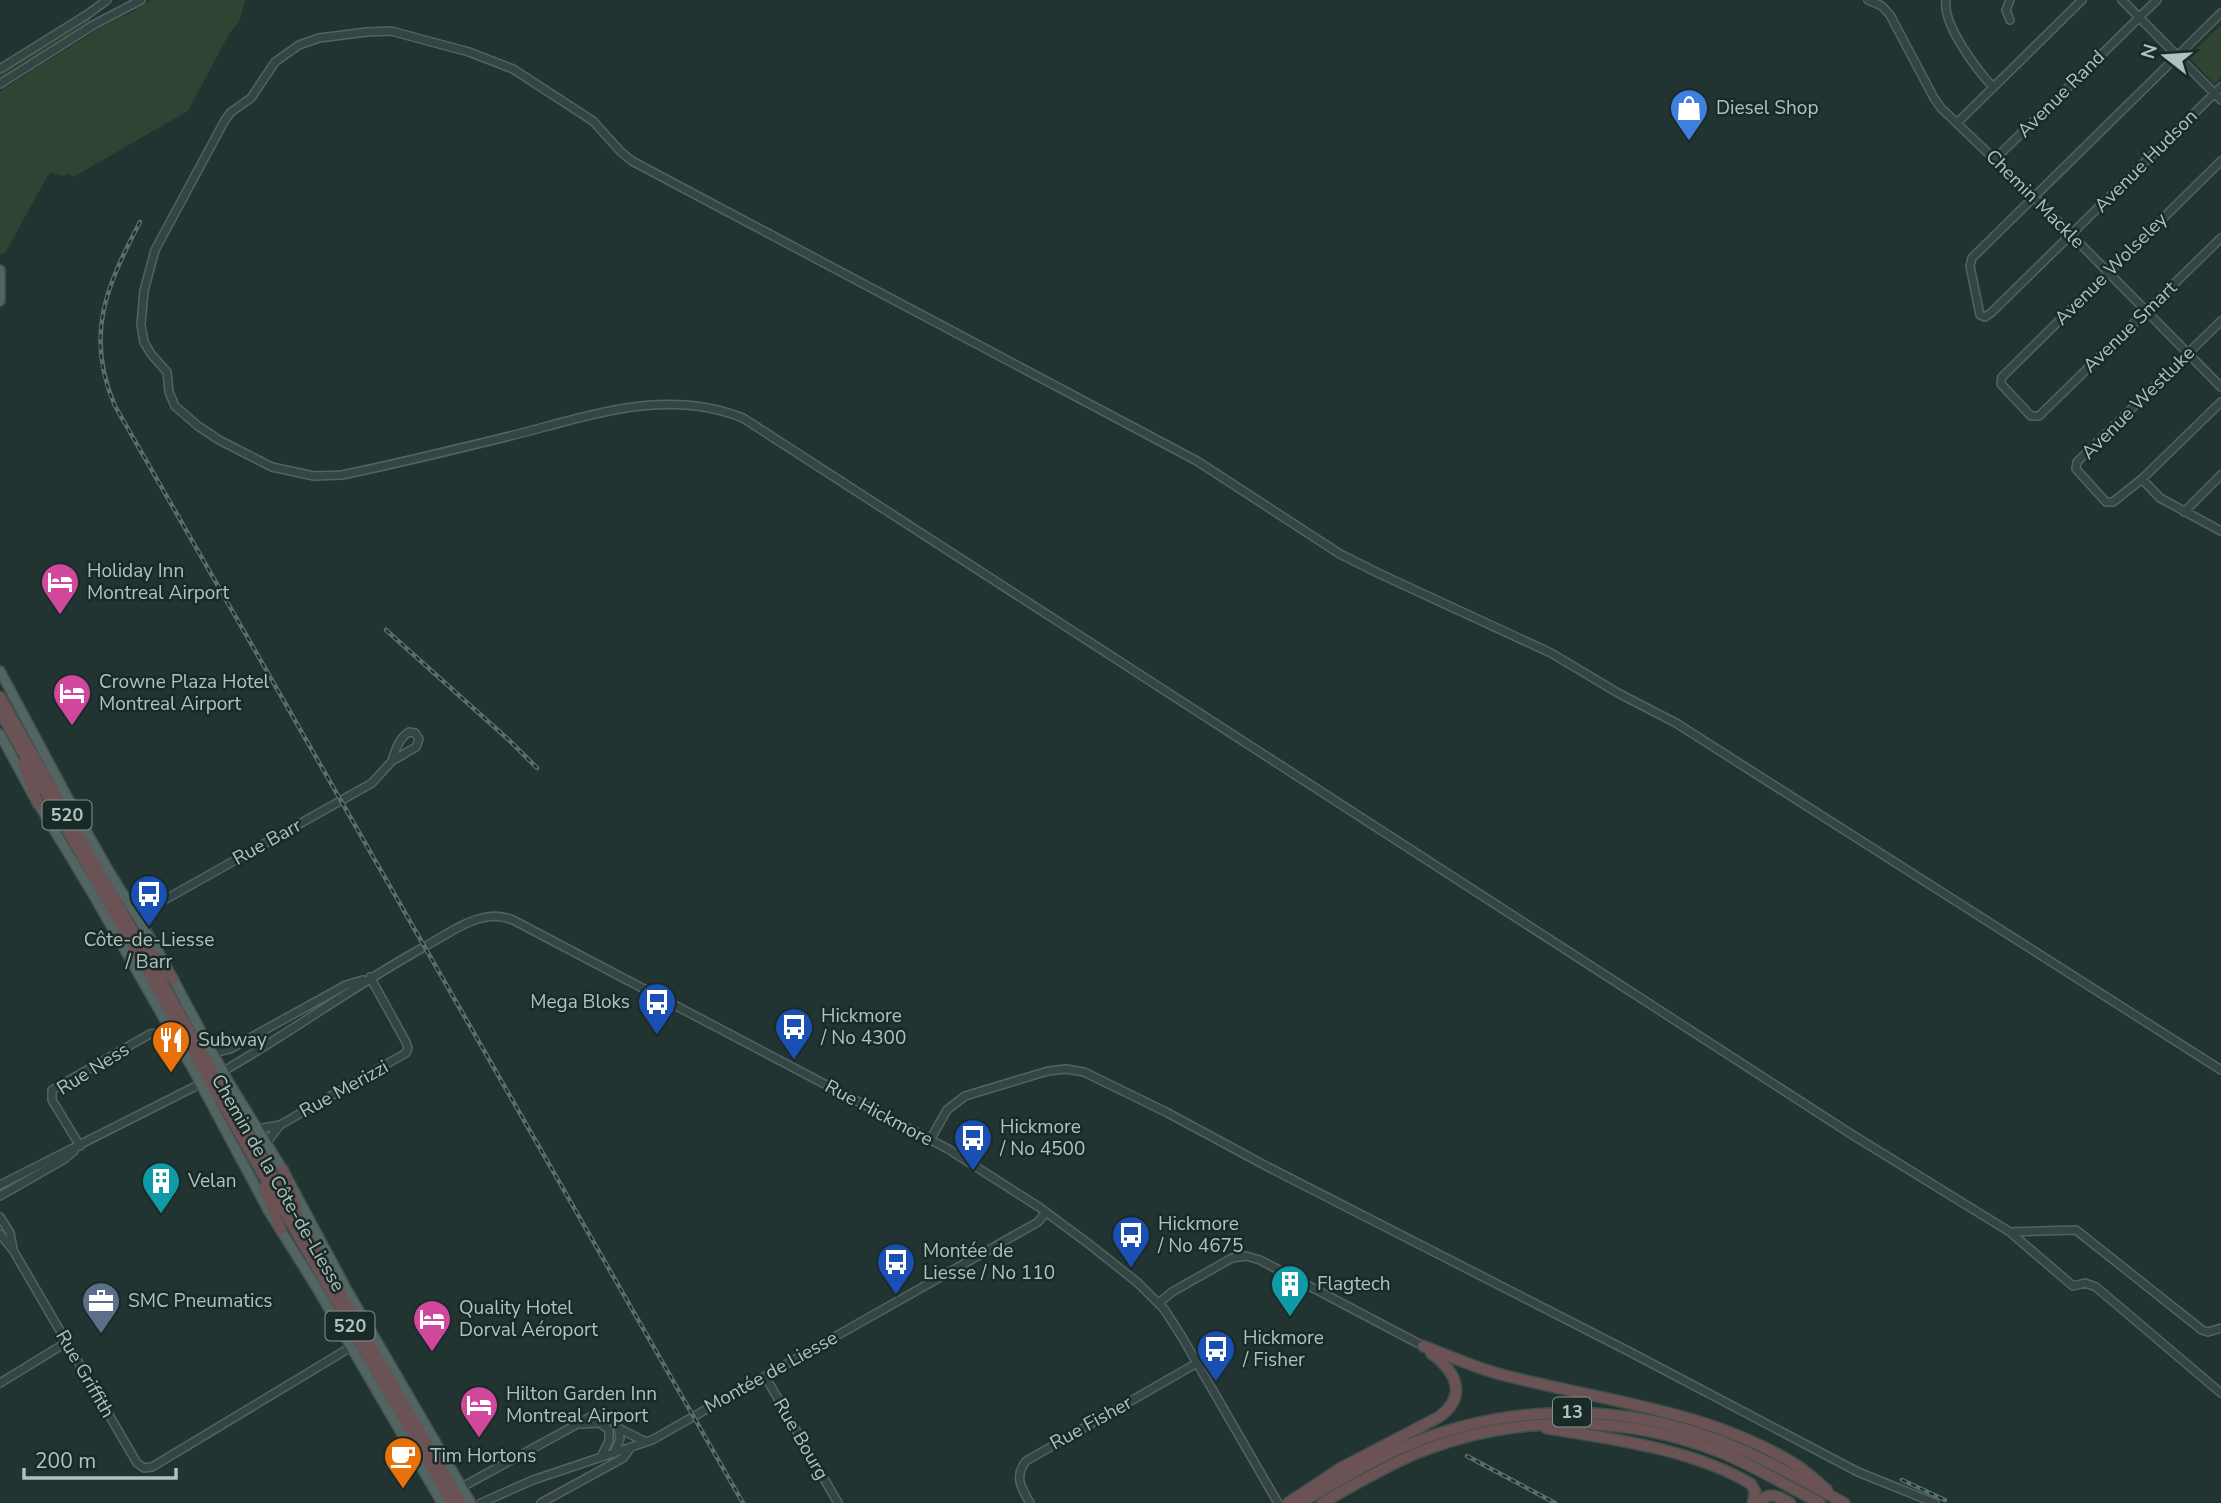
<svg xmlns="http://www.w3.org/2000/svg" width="2221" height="1503" viewBox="0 0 2221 1503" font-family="'Nunito Sans',sans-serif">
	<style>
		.green { fill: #314434 }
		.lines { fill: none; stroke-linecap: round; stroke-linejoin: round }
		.minor-casing { stroke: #526361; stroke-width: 10 }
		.major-casing { stroke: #3e4f4c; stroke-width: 12 }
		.highway-casing { stroke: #3f504d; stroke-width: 13 }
		.minor { stroke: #344543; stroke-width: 7 }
		.major { stroke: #526562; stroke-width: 9 }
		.highway { stroke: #6b5255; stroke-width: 10 }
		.rail-casing { stroke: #5a6f6c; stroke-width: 4.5 }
		.rail { stroke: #1a2a27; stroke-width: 2; stroke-dasharray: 5; stroke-linecap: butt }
		.major-bridge-casing { stroke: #3e4f4c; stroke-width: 12; stroke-linecap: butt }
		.highway-bridge-casing { stroke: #3f504d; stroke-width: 13; stroke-linecap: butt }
		.major-bridge { stroke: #526562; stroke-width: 9 }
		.highway-bridge { stroke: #6b5255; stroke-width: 10 }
		.labels { text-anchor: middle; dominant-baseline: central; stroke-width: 5; stroke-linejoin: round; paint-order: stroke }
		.shield { fill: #1a2a27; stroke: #829492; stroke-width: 2 }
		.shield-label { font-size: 18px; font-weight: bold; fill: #aec2c0 }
		.street-label { font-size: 19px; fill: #aec2c0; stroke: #1a2a27 }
		.poi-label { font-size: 19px; fill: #aec2c0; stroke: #1a2a27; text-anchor: start }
	</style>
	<rect width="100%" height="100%" fill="#213431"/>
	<path class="green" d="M151,0H245L240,20L229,34L188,111L73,177L69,174L62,176L51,173L47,177L5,253L0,254V91L108,23L132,12Z
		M87,19H90L92,22L0,79V73Z
		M2221,25V77L2214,84L2188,56Z"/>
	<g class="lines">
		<defs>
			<path id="minor" d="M1868,0L1882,6L1890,15L1934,98L1941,108L2038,201L2221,387
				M1946,0C1942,24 1977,70 1993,87
				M2122,0L2221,100
				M2221,13L1972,258L1970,266L1980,315L1985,317L1992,312L2221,87
				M2010,20L2006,10L2010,0
				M0,69L88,14L107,0
				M0,84L95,24L141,0
				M1957,123L2082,0
				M1995,159L2157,0
				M2221,161L2002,377L2001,384L2031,416H2039L2221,238
				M2221,321L2077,462L2076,469L2106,502H2113L2142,479L2221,402
				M2142,479L2160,498L2221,531
				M2184,512L2221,475
				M136,916L372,783L392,761L416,747L419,739L415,733L409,732C399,738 395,751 392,761
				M212,1053L230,1049L346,985L363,980
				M227,1069C294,1030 357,984 424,947C443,937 461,923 482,918C492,915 503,916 513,920L948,1149L1039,1207L1089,1244L1138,1283L1164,1309L1182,1337L1278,1503
				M2221,1070L1676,723L1618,693L1551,653L1380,574L1340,554L1197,461L632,161L621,152L593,121L513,69L469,52L391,31L367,32L319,38L299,45L275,62L251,98L231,112L225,120L155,250L144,291L141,325L144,342L151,354L167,372L169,392L175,406L198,426L219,440L272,467L314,476L342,475C400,463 457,449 514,435C589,416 667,387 743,418L1851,1134L2010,1232L2073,1286L2085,1283L2096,1287L2221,1393
				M257,1129L280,1125L406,1053L408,1048L406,1042L370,977
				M930,1140L947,1110L965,1096L1048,1071L1066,1069L1084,1072L1166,1112L1270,1168L1628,1351L1858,1472L1935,1503
				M266,1143L280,1125
				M80,1146L52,1100V1090L150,1034L163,1032H172
				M0,1185L196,1086
				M0,1196L63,1160L74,1151
				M0,1217L10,1233L13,1249
				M2011,1232L2076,1230L2202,1330L2208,1332L2221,1328
				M0,1234L13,1250L137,1463L144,1468L152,1467L351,1347
				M1159,1303L1172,1292L1232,1258L1246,1256L1260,1260L1423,1346
				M765,1376L838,1503
				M0,1383L67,1342
				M582,1424L600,1423L609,1430V1441L601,1457
				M620,1429L646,1442
				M462,1487L594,1415L608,1416L618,1426L620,1439L614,1453
				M481,1503L533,1480L652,1440L1038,1222L1046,1212
				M541,1503L623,1458L631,1447
				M1030,1503C1021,1488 1014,1476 1026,1461L1197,1363"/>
			<path id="major" d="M0,270V301
				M0,671L70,802L107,868L157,949L217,1061
				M0,734L33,795L94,896L195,1073
				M228,1081L283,1170L347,1290L471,1503
				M206,1094L268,1210L315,1285L442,1503"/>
			<path id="highway" d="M0,697L209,1065
				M0,712L203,1069
				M23,763L38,804
				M150,952L173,979
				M221,1086L461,1503
				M214,1089L452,1503
				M283,1170L296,1207
				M264,1188L281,1230
				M1423,1346C1450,1356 1475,1368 1503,1375C1603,1401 1709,1410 1798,1466C1808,1473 1818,1482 1827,1490
				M1546,1428C1612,1439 1693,1449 1751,1484L1755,1491L1753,1503
				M1288,1503L1341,1468L1439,1417C1469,1395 1455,1371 1431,1353
				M1300,1503C1336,1483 1370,1461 1408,1445C1509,1403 1623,1402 1725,1443C1766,1459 1805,1482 1844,1503
				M1322,1503C1354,1485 1384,1467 1417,1453C1514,1414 1623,1414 1720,1452C1755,1466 1787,1486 1820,1503
				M1758,1503C1769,1491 1778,1496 1790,1503"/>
		</defs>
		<use href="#minor" class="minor-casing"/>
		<use href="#major" class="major-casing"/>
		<use href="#highway" class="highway-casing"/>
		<use href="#minor" class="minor"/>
		<use href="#major" class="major"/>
		<use href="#highway" class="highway"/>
		<defs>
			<path id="rail" d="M140,222C107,285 84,335 115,406L743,1503
				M386,630L510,741L537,768
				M1467,1456L1555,1503
				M1902,1480L1945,1500"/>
		</defs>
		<use href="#rail" class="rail-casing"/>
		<use href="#rail" class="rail"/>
		<defs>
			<path id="major-bridge" d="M217,1061L228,1081
				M195,1073L206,1094"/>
			<path id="highway-bridge" d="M209,1065L221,1086
				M203,1069L214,1089"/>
		</defs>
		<use href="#major-bridge" class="major-bridge-casing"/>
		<use href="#highway-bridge" class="highway-bridge-casing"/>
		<use href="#major-bridge" class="major-bridge"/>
		<use href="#highway-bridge" class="highway-bridge"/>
	</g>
	<defs>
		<symbol id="shop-pin" viewBox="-11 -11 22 30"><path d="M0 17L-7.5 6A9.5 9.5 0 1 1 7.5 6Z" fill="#3f7fe0" stroke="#1a2a27"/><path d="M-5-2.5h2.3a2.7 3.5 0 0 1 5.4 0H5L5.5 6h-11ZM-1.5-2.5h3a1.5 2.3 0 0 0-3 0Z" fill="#fff"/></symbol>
		<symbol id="hotel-pin" viewBox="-11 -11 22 30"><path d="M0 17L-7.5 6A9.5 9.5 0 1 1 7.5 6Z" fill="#d1479c" stroke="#1a2a27"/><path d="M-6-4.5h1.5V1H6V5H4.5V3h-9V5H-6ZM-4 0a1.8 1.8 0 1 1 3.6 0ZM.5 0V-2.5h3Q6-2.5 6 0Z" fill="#fff"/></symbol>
		<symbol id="bus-pin" viewBox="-11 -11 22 30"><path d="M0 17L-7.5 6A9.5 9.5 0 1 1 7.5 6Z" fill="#1a4fb4" stroke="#1a2a27"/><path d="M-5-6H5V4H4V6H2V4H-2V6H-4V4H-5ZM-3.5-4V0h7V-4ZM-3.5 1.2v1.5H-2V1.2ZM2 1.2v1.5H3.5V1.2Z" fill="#fff"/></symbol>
		<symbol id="restaurant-pin" viewBox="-11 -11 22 30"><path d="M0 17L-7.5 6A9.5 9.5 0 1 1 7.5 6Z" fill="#e8710a" stroke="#1a2a27"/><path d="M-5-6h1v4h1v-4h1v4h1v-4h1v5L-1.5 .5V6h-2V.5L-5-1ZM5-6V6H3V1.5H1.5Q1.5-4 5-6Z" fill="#fff"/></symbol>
		<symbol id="building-pin" viewBox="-11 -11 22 30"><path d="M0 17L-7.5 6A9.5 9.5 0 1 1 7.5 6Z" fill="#0f9aa8" stroke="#1a2a27"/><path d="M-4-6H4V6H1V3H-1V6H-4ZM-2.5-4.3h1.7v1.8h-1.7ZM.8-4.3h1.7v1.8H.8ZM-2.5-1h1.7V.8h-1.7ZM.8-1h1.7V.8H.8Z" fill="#fff"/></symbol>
		<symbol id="office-pin" viewBox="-11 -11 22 30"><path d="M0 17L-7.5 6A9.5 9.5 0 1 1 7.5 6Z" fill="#5c6f8a" stroke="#1a2a27"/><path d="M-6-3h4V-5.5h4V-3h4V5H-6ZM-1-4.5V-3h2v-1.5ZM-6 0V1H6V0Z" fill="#fff"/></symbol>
		<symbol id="cafe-pin" viewBox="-11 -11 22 30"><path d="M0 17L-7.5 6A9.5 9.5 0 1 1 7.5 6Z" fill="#e8710a" stroke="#1a2a27"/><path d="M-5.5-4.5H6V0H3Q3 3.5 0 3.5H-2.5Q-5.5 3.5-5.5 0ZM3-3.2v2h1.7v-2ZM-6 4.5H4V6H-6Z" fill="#fff"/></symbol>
	</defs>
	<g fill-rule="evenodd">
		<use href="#shop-pin" x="1667" y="86" width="44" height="60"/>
		<use href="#hotel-pin" x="38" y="560" width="44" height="60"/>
		<use href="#hotel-pin" x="50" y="671" width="44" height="60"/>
		<use href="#bus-pin" x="127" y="872" width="44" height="60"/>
		<use href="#bus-pin" x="635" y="980" width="44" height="60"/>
		<use href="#bus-pin" x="772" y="1005" width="44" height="60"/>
		<use href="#restaurant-pin" x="149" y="1018" width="44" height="60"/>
		<use href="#bus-pin" x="951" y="1116" width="44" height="60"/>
		<use href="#building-pin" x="139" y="1159" width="44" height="60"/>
		<use href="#bus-pin" x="1109" y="1213" width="44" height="60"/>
		<use href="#bus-pin" x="874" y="1240" width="44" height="60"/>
		<use href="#building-pin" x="1268" y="1262" width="44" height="60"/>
		<use href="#office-pin" x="79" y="1279" width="44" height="60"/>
		<use href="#hotel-pin" x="410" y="1297" width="44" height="60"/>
		<use href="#bus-pin" x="1194" y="1327" width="44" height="60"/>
		<use href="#hotel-pin" x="457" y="1383" width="44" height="60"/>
		<use href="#cafe-pin" x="381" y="1434" width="44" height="60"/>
	</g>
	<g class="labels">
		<g class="shield">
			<rect x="42.5" y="800.5" width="49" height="29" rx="5"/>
			<rect x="325.5" y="1311.5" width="49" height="29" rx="5"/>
			<rect x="1553" y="1397.5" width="38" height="29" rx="5"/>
		</g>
		<g class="shield-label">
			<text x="67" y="815">520</text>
			<text x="350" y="1326">520</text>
			<text x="1572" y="1412">13</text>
		</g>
		<g class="street-label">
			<text transform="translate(2061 94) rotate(-45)">Avenue Rand</text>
			<text transform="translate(2146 161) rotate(-45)">Avenue Hudson</text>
			<text transform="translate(2035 199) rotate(45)">Chemin Mackle</text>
			<text transform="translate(2111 269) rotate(-45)">Avenue Wolseley</text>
			<text transform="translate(2130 327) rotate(-44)">Avenue Smart</text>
			<text transform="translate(2138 403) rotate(-45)">Avenue Westluke</text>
			<text transform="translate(267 842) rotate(-29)">Rue Barr</text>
			<text transform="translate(93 1069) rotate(-32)">Rue Ness</text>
			<text transform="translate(344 1089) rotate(-29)">Rue Merizzi</text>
			<text transform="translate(879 1113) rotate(28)">Rue Hickmore</text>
			<text transform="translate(278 1183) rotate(60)">Chemin de la Côte-de-Liesse</text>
			<text transform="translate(771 1372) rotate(-29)">Montée de Liesse</text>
			<text transform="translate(85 1374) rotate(60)">Rue Griffith</text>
			<text transform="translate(1091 1423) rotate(-29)">Rue Fisher</text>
			<text transform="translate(801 1439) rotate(60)">Rue Bourg</text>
		</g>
		<g class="poi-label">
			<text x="1716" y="108">Diesel Shop</text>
			<text x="87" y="571">Holiday Inn<tspan x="87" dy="22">Montreal Airport</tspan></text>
			<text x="99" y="682">Crowne Plaza Hotel<tspan x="99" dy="22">Montreal Airport</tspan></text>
			<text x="149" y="940" text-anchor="middle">Côte-de-Liesse<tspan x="149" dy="22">/ Barr</tspan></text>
			<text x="630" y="1002" text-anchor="end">Mega Bloks</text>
			<text x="821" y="1016">Hickmore<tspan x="821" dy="22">/ No 4300</tspan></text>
			<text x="198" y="1040">Subway</text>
			<text x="1000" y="1127">Hickmore<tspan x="1000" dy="22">/ No 4500</tspan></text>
			<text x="188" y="1181">Velan</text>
			<text x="1158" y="1224">Hickmore<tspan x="1158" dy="22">/ No 4675</tspan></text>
			<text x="923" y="1251">Montée de<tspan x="923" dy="22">Liesse / No 110</tspan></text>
			<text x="1317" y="1284">Flagtech</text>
			<text x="128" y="1301">SMC Pneumatics</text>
			<text x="459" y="1308">Quality Hotel<tspan x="459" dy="22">Dorval Aéroport</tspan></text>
			<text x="1243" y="1338">Hickmore<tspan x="1243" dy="22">/ Fisher</tspan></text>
			<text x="506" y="1394">Hilton Garden Inn<tspan x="506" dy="22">Montreal Airport</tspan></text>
			<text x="430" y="1456">Tim Hortons</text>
		</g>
	</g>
	<g transform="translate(2165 56) rotate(287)" stroke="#1a2a27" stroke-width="5" paint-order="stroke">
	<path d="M0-5L12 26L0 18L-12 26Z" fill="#aec2c0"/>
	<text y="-10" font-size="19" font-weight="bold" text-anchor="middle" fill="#aec2c0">N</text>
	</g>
	<path d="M24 1468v10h152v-10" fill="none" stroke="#aec2c0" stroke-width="3.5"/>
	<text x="35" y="1468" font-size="21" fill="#aec2c0" stroke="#1a2a27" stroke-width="5" paint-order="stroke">200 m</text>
</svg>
